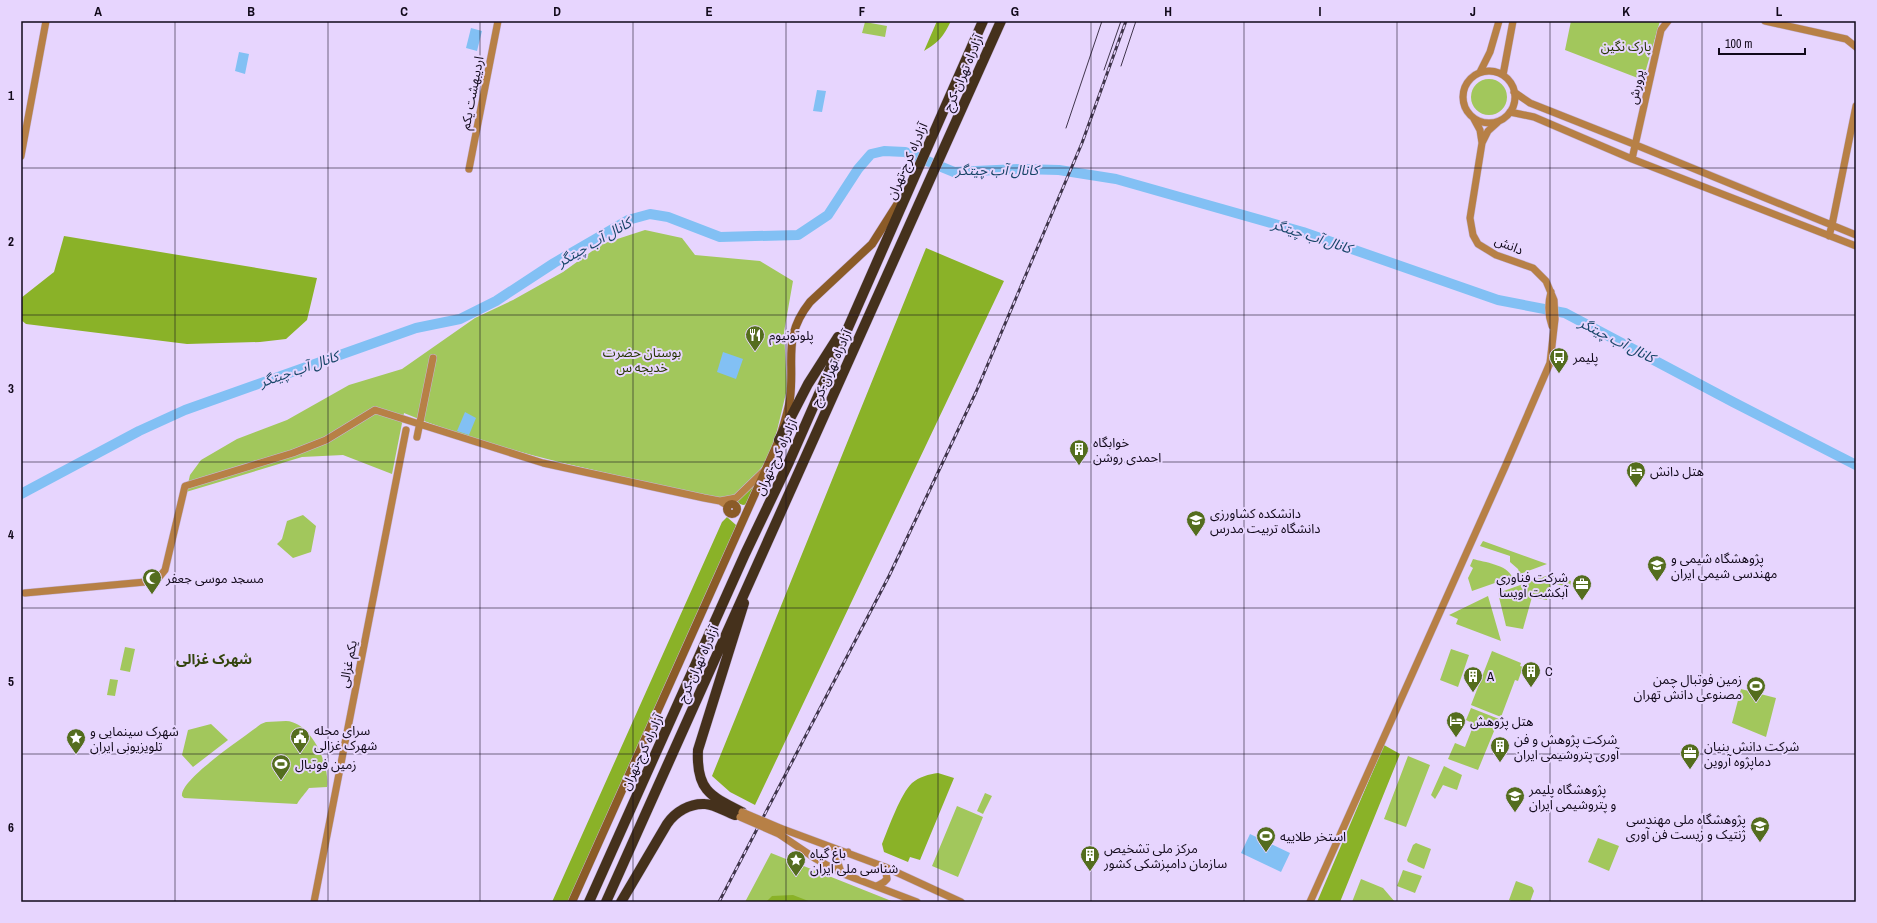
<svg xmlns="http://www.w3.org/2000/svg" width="1877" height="923" viewBox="0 0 1877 923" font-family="'Archivo Narrow','Noto Sans Arabic',sans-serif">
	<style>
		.green { fill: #a2c75c }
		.forest { fill: #8ab228 }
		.water { fill: #82c0f4 }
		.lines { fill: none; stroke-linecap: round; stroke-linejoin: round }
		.river { stroke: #82c0f4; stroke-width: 10 }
		.tertiary-casing { stroke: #c5b4da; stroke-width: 8 }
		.secondary-casing { stroke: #c5b4da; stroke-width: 9 }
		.motorway-casing { stroke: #c5b4da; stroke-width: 11 }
		.tertiary { stroke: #b78046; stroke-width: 7 }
		.secondary { stroke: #8b5b27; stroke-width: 8 }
		.motorway { stroke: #45311c; stroke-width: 10 }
		.tram { stroke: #40354c; stroke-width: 1 }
		.rail-casing { stroke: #40354c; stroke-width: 3 }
		.rail { stroke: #e7d5fe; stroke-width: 1.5; stroke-dasharray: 4.5; stroke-linecap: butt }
		.tertiary-bridge-casing { stroke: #c5b4da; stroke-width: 8; stroke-linecap: butt }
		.tertiary-bridge { stroke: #b78046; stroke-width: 7 }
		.grid { fill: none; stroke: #11091a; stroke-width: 1; stroke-opacity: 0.55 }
		.labels { text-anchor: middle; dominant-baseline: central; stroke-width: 4; stroke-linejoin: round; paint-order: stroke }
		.park-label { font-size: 13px; fill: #263500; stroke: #e7d5fe }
		.street-label { font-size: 13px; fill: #11091a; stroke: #e7d5fe }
		.poi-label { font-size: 13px; fill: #11091a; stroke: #e7d5fe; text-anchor: start }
		.water-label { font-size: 14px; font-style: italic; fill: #164467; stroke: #e7d5fe }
		.neighbourhood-label { font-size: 14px; font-weight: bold; fill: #34450e; stroke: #e7d5fe }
		.neatline { fill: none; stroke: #11091a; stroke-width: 1.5 }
		.grid-label { font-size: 13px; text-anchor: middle; font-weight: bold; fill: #11091a }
	</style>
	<rect width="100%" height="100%" fill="#e7d5fe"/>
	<path class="green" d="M1571,21H1660L1643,80L1565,50Z
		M865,22L887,26L885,37L862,33Z
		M1471 97a18 18 0 1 1 36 0a18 18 0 1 1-36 0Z
		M645,230L682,238L695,255L760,261L793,281L784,332L787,389L774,443L768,459L751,481L739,493L722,499C615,474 506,455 404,413L392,474L343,455L302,457L186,492L190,475L201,460L237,439L287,420L349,385L402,369L475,318L513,300L563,272L602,244Z
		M303,515L316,526L311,552L293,558L277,544L282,539L287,521Z
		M1483,541L1547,564L1520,574L1518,569L1510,562V556L1480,546Z
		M1473,559C1484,562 1508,565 1512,577L1472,591L1468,578L1473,568L1470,566Z
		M1549,575L1571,581L1570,587L1551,583L1547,600L1532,597L1523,629L1506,626L1498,593Z
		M1488,596L1501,641L1456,624L1458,619L1449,615Z
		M125,647L135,649L130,672L120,670Z
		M1451,649L1469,655L1458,687L1440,680Z
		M1492,651L1521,663L1520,666L1523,667L1518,681L1515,680L1501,717L1471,705Z
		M110,679L118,680L115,696L107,695Z
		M1741,689L1776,698L1766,737L1732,723Z
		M1471,708L1499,719L1478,770L1448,759L1455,743L1465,747L1474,724L1466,720Z
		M286,721C311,722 330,764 327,787L309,788C305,794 301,797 297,804L184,798L182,796C180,779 246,736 261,724L266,722Z
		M211,724L228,740L193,767L182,755L188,730Z
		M1408,756L1430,765L1406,827L1384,819Z
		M1444,766L1462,775L1457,790L1443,785L1435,799L1431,795Z
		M985,793L992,796L983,814L977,811Z
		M957,806L983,817L958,877L932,866Z
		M1598,838L1619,846L1609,871L1588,862Z
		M1416,843L1431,849L1424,869L1408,862L1407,860L1413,845Z
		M771,853L894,902H745Z
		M1403,870L1422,876L1415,893L1397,886Z
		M1361,879L1383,888L1395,902H1352Z
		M1516,881L1532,887L1534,891L1530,902H1514L1509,900Z"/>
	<path class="forest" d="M937,21H951C943,37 939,42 924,51Z
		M64,236L317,278L307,320L286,339L260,342L187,344L26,324L21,320V298L54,272Z
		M926,248L1004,281L755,805L730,792L712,776Z
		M761,477L748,504L743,505L732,501Z
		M727,517L736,525L735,530L568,902H552L722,522Z
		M1384,745L1400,754L1340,902H1317Z
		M938,773L954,778L920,860L910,857L908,862L884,852L882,844C888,829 901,793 912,783C919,777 929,774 938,773Z
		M793,895L811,902H766L772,896Z"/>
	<path class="water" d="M471,28L482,31L477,51L466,48Z
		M239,52L249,54L245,74L235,71Z
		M817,90L826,91L822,112L813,111Z
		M723,352L743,359L736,379L717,372Z
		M465,412L476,418L469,435L457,431Z
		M1250,834L1290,853L1281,872L1241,853Z"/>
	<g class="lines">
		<path class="river" d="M21,494L139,431L185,410L416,328L460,319L496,301L554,263L628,220L650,214L668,217L720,237L798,235L828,215L858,169L871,154L884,151L905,152L954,172L1020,169L1059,170L1116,179L1303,232L1498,300L1565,313L1733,402L1856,465"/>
		<defs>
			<path id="tertiary" d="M1765,21L1846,39L1856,47
				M1463 97a26 26 0 1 1 52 0a26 26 0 1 1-52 0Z
				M1480,72L1490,52L1499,21
				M1503,75L1513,21
				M1514,92L1530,103L1636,145L1856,235
				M1510,112L1534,117L1632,159L1856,246
				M1474,119L1480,130L1482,143
				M21,156L46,21
				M1632,159L1661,30L1668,21
				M469,169L498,21
				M1829,236L1832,225L1856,106
				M1551,292C1548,303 1548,315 1552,326
				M417,437L433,358
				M720,501L736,498L764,471
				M25,593L156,581L165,570L185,486L293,453L326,440L375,410L543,463L704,498L720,501L728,506
				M780,828L885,867L961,902
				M779,834L816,859L841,873L917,902
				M841,872L837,860L840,855L848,852
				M877,886L884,882L887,879L885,867
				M314,902L406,430
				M1310,902L1505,467L1550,363L1555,319L1554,300L1546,281L1533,268L1496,255L1478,244L1473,235L1470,218L1482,143L1488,131L1498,122"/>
			<path id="secondary" d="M727 509a5 5 0 1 1 10 0a5 5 0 1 1-10 0Z
				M572,902L779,440C783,427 788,413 790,399C795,360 782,337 810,302L872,244L900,200"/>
			<path id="motorway" d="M779,440L808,384L838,337
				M742,812C710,796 696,790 698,750L744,603
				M589,902L745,554L789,462L983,21
				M606,902L1001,21
				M621,902L667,824C675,812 690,803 705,804C714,804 726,812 735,815"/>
		</defs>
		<use href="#tertiary" class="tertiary-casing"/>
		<use href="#secondary" class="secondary-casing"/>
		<use href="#motorway" class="motorway-casing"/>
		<use href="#tertiary" class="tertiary"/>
		<use href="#secondary" class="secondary"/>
		<use href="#motorway" class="motorway"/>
		<path class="tram" d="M1121,66L1136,21
			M1104,70L1121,21
			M1066,128L1102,21"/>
		<defs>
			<path id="rail" d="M719,902L889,576L976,392L1082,143L1126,21"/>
		</defs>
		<use href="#rail" class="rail-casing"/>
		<use href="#rail" class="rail"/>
		<defs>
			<path id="tertiary-bridge" d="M742,812L780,828
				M740,817L779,834"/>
		</defs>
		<use href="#tertiary-bridge" class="tertiary-bridge-casing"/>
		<use href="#tertiary-bridge" class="tertiary-bridge"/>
	</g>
	<path class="grid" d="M175,21V902M328,21V902M480,21V902M633,21V902M786,21V902M938,21V902M1091,21V902M1244,21V902M1397,21V902M1550,21V902M1702,21V902M21,168H1856M21,315H1856M21,462H1856M21,608H1856M21,754H1856"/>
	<defs>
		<symbol id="restaurant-pin" viewBox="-11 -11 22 30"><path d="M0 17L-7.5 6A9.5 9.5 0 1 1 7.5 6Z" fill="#546d1e" stroke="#e7d5fe"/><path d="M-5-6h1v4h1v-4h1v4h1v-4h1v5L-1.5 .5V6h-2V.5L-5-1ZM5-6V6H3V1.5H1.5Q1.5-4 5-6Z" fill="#fff"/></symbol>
		<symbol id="bus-pin" viewBox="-11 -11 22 30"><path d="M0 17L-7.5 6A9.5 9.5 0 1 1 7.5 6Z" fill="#546d1e" stroke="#e7d5fe"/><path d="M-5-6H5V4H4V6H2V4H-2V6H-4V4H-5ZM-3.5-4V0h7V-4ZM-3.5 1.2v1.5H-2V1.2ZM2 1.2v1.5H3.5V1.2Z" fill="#fff"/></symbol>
		<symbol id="building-pin" viewBox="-11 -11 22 30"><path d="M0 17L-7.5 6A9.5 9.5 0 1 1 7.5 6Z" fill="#546d1e" stroke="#e7d5fe"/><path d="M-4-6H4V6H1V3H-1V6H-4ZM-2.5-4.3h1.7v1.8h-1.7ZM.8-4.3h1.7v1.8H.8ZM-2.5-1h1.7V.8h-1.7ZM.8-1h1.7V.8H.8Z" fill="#fff"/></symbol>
		<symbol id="hotel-pin" viewBox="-11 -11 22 30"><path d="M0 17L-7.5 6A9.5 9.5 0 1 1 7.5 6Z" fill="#546d1e" stroke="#e7d5fe"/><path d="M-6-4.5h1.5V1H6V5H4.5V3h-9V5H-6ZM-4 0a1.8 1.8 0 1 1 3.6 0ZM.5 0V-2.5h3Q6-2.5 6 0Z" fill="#fff"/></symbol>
		<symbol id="university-pin" viewBox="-11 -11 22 30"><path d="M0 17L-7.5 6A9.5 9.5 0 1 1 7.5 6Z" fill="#546d1e" stroke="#e7d5fe"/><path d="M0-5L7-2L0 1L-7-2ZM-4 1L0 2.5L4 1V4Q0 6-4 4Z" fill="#fff"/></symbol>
		<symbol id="mosque-pin" viewBox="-11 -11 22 30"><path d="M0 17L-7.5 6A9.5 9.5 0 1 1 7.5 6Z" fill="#546d1e" stroke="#e7d5fe"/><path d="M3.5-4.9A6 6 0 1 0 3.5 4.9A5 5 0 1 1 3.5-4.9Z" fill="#fff"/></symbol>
		<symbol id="office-pin" viewBox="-11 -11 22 30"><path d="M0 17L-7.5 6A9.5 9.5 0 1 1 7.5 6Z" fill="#546d1e" stroke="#e7d5fe"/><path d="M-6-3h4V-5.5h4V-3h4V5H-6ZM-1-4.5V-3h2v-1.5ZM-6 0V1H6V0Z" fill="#fff"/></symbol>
		<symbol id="stadium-pin" viewBox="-11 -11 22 30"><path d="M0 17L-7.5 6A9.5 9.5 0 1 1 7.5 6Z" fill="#546d1e" stroke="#e7d5fe"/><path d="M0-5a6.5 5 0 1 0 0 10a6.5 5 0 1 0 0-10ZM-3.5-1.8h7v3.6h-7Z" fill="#fff"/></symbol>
		<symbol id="civic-pin" viewBox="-11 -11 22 30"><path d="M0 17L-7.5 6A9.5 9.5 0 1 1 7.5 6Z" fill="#546d1e" stroke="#e7d5fe"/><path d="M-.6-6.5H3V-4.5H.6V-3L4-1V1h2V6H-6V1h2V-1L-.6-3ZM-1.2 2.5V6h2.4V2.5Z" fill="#fff"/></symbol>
		<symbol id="sight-pin" viewBox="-11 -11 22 30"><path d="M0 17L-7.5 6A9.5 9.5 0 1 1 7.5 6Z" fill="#546d1e" stroke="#e7d5fe"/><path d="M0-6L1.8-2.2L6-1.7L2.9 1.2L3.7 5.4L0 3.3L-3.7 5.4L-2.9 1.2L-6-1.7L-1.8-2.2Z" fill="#fff"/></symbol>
	</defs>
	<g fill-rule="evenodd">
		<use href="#restaurant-pin" x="744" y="324" width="22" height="30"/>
		<use href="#bus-pin" x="1548" y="346" width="22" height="30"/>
		<use href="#building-pin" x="1068" y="438" width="22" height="30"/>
		<use href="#hotel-pin" x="1625" y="460" width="22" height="30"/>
		<use href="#university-pin" x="1185" y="509" width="22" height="30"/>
		<use href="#university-pin" x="1646" y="554" width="22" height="30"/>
		<use href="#mosque-pin" x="141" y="567" width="22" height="30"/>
		<use href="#office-pin" x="1571" y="573" width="22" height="30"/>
		<use href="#building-pin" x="1520" y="660" width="22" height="30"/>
		<use href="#building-pin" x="1462" y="665" width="22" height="30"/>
		<use href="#stadium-pin" x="1745" y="675" width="22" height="30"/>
		<use href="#hotel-pin" x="1445" y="710" width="22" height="30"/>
		<use href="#civic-pin" x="289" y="726" width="22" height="30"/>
		<use href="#sight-pin" x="65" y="727" width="22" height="30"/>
		<use href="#building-pin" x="1489" y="735" width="22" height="30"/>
		<use href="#office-pin" x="1679" y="742" width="22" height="30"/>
		<use href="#stadium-pin" x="270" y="753" width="22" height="30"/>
		<use href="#university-pin" x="1504" y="785" width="22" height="30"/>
		<use href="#university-pin" x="1749" y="815" width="22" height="30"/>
		<use href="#stadium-pin" x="1255" y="825" width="22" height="30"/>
		<use href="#building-pin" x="1079" y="844" width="22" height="30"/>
		<use href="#sight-pin" x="785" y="849" width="22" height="30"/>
	</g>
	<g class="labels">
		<g class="park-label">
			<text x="1626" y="46">پارک نگین</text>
			<text x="642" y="352">بوستان حضرت<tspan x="642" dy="15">خدیجه س</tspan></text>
		</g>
		<g class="street-label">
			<text transform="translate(963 73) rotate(-67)">آزادراه تهران-کرج</text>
			<text transform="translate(1636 87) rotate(-79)">پرورش</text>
			<text transform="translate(472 93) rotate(-79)">اردیبهشت یکم</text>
			<text transform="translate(907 161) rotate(-66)">آزادراه کرج-تهران</text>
			<text transform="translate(1509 245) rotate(23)">دانش</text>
			<text transform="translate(831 368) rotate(-66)">آزادراه تهران-کرج</text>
			<text transform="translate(776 457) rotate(-65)">آزادراه کرج-تهران</text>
			<text transform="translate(348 664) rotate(-79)">یکم غزالی</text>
			<text transform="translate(698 664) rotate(-66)">آزادراه تهران-کرج</text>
			<text transform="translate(642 752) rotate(-65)">آزادراه کرج-تهران</text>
		</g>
		<g class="poi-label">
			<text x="769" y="335">پلوتونیوم</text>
			<text x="1573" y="357">پلیمر</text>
			<text x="1093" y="442">خوابگاه<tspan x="1093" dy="15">احمدی روشن</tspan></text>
			<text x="1650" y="471">هتل دانش</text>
			<text x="1210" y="513">دانشکده کشاورزی<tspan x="1210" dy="15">دانشگاه تربیت مدرس</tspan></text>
			<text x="1671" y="558">پژوهشگاه شیمی و<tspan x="1671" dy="15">مهندسی شیمی ایران</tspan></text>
			<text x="1568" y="577" text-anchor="end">شرکت فناوری<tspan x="1568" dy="15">آبکشت آویسا</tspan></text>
			<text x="166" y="578">مسجد موسی جعفر</text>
			<text x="1545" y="671">C</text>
			<text x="1487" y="676">A</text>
			<text x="1742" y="679" text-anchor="end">زمین فوتبال چمن<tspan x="1742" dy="15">مصنوعی دانش تهران</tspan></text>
			<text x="1470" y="721">هتل پژوهش</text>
			<text x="314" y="730">سرای محله<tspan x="314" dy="15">شهرک غزالی</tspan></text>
			<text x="90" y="731">شهرک سینمایی و<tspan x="90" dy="15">تلویزیونی ایران</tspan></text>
			<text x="1514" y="739">شرکت پژوهش و فن<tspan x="1514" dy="15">آوری پتروشیمی ایران</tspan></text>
			<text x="1704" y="746">شرکت دانش بنیان<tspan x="1704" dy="15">دماپژوه آروین</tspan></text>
			<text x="295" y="764">زمین فوتبال</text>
			<text x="1529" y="789">پژوهشگاه پلیمر<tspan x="1529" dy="15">و پتروشیمی ایران</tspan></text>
			<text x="1746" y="819" text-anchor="end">پژوهشگاه ملی مهندسی<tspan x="1746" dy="15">ژنتیک و زیست فن آوری</tspan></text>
			<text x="1280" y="836">استخر طلاییه</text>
			<text x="1104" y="848">مرکز ملی تشخیص<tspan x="1104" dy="15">سازمان دامپزشکی کشور</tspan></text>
			<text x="810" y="853">باغ گیاه‌<tspan x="810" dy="15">شناسی ملی ایران</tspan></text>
		</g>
		<g class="water-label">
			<text x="997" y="170">کانال آب چیتگر</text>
			<text transform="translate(1312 236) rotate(18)">کانال آب چیتگر</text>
			<text transform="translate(594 242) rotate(-30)">کانال آب چیتگر</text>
			<text transform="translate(1617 340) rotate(27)">کانال آب چیتگر</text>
			<text transform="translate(299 369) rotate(-19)">کانال آب چیتگر</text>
		</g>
		<g class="neighbourhood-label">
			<text x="214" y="659">شهرک غزالی</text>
		</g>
	</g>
	<rect width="1877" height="923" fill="none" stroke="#e7d5fe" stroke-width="44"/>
	<path d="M1719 48v6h86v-6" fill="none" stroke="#11091a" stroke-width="2"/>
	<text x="1725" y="48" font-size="12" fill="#11091a" stroke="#e7d5fe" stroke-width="3" paint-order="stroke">100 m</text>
	<rect x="22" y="22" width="1833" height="879" class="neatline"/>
	<g class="grid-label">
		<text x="98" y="16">A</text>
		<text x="251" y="16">B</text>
		<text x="404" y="16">C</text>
		<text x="557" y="16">D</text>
		<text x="709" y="16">E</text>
		<text x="862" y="16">F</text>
		<text x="1015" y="16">G</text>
		<text x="1168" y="16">H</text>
		<text x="1320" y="16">I</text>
		<text x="1473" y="16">J</text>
		<text x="1626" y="16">K</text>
		<text x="1779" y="16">L</text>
		<text x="11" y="100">1</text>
		<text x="11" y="246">2</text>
		<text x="11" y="393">3</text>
		<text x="11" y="539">4</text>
		<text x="11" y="686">5</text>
		<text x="11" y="832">6</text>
	</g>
</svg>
